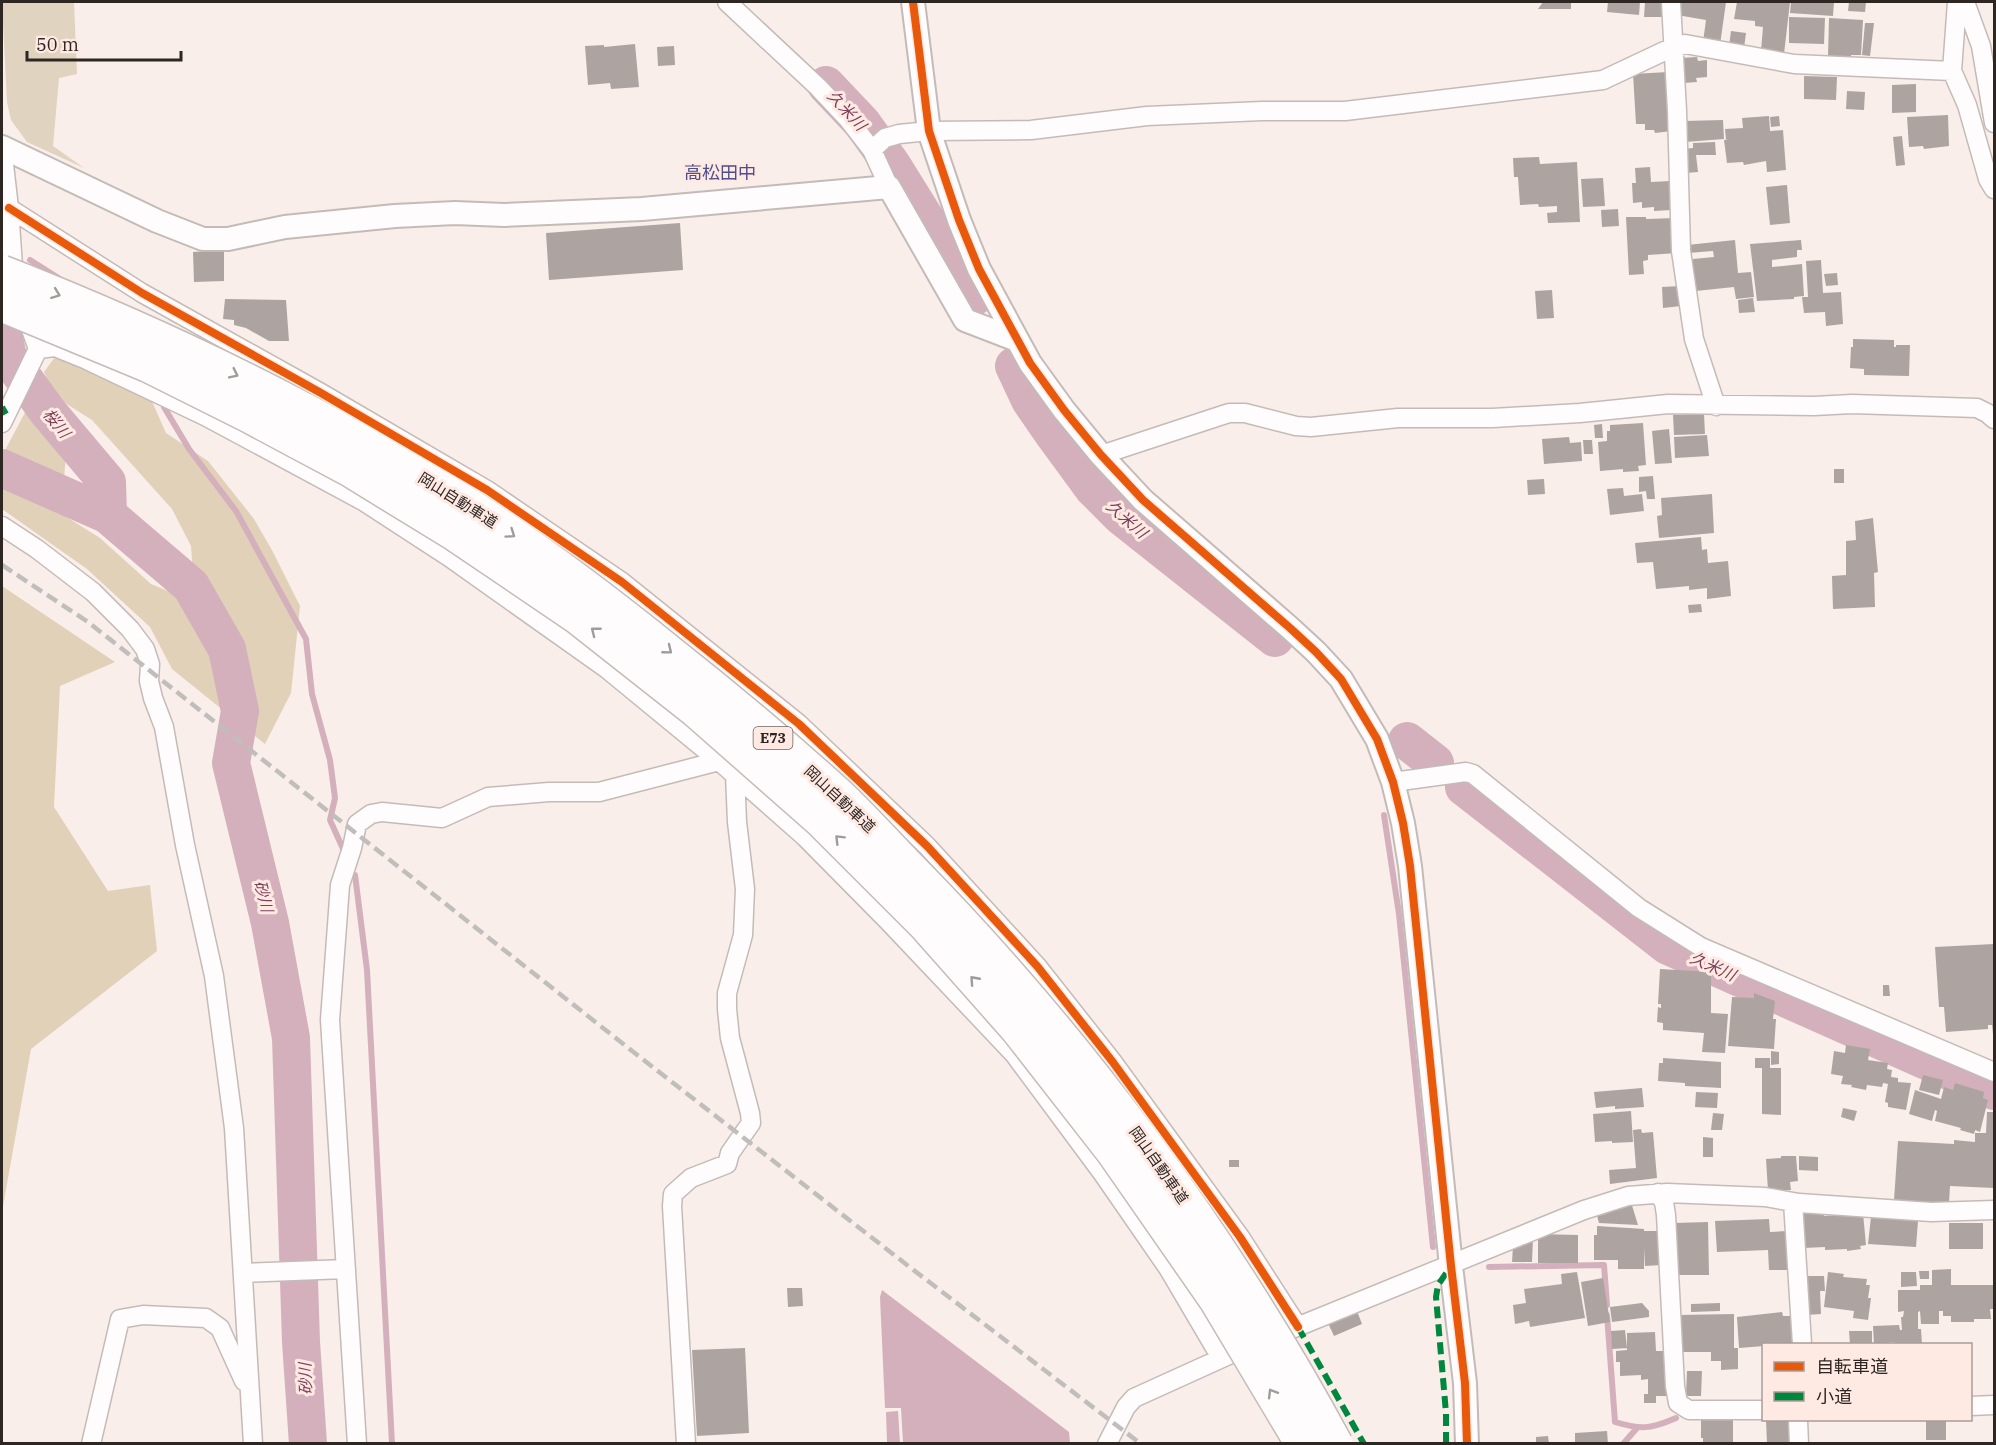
<svg xmlns="http://www.w3.org/2000/svg" width="1996" height="1445" viewBox="0 0 1996 1445" font-family="'IBM Plex Serif','Noto Sans JP',serif">
	<style>
		.green { fill: #e0d3bf }
		.forest { fill: #e1d1b8 }
		.water { fill: #d4b0bc }
		.lines { fill: none; stroke-linecap: round; stroke-linejoin: round }
		.stream { stroke: #d4b0bc; stroke-width: 6 }
		.river { stroke: #d4b0bc; stroke-width: 38 }
		.building { fill: #ada4a2 }
		.minor-casing { stroke: #c4bbb8; stroke-width: 21 }
		.tertiary-casing { stroke: #c4bbb8; stroke-width: 26 }
		.minor { stroke: #fefcfc; stroke-width: 18 }
		.tertiary { stroke: #fefcfc; stroke-width: 22 }
		.rail { stroke: #c0bebc; stroke-width: 4.5; stroke-dasharray: 12 6; stroke-linecap: butt }
		.motorway-bridge-casing { stroke: #c4bbb8; stroke-width: 36; stroke-linecap: butt }
		.motorway-bridge { stroke: #fefcfc; stroke-width: 33 }
		.quiet { stroke: #00873e; stroke-width: 6; stroke-dasharray: 12 6; stroke-linecap: butt }
		.cycleway-casing { stroke: #ffeae3; stroke-width: 11 }
		.cycleway { stroke: #e8590c; stroke-width: 8 }
		.oneway { stroke: #a09c9a }
		.labels { text-anchor: middle; dominant-baseline: central; stroke-width: 6; stroke-linejoin: round; paint-order: stroke }
		.shield { fill: #ffeae3; stroke: #6c615d; stroke-width: 1.5 }
		.shield-label { font-size: 14px; font-weight: bold; fill: #2d2623 }
		.street-label { font-size: 15px; fill: #2d2623; stroke: #ffeae3 }
		.water-label { font-size: 16px; font-style: italic; fill: #7c3f5c; stroke: #ffeae3 }
		.quarter-label { font-size: 18px; fill: #4d4e8c; stroke: #ffeae3 }
	</style>
	<rect width="100%" height="100%" fill="#f9eee9"/>
	<path class="green" d="M2,2H74L77,74L59,78L53,146L84,168L27,142L11,120L7,102Z"/>
	<path class="forest" d="M55,357L91,370L150,397L166,433L208,461L254,519L273,552L300,606L291,693L265,744L172,669L150,627L87,569L2,509V456L29,405L66,454L64,479L49,506L100,538L151,584L187,599L193,574L191,546L172,509L92,420L54,396L44,372Z
		M2,586L115,662L60,686L54,807L108,891L150,885L157,951L31,1049L2,1212Z"/>
	<path class="water" d="M882,1290L1069,1432L1070,1443H903L901,1408H885L880,1297Z
		M898,1411L900,1443H887L886,1412Z"/>
	<g class="lines">
		<path class="stream" d="M30,260L60,279
			M164,407L189,449L236,511L306,639L312,694L330,760L335,798L330,820L344,851
			M1384,815L1399,914L1433,1247
			M355,875L367,970L392,1444
			M1489,1267L1604,1265L1607,1305
			M1607,1315L1615,1422C1641,1430 1651,1429 1676,1418
			M1623,1444L1637,1428"/>
		<path class="river" d="M826,85L862,123L892,165L974,297
			M2,329L8,357L48,412L107,482L108,515
			M1014,366L1030,400L1052,432L1093,488L1121,516L1275,638
			M2,468L108,515L191,586L227,649L240,711L231,763L270,923L291,1038L301,1342L308,1444
			M1407,741L1435,763
			M1464,787L1668,946L1994,1091"/>
	</g>
	<path class="building" d="M1543,2H1571V9H1538Z
		M1608,2H1640L1639,15L1607,12Z
		M1645,2H1663L1662,17H1644Z
		M1676,2H1726L1720,45L1703,42L1706,20L1677,15Z
		M1737,2H1790L1784,54L1761,51L1763,27L1755,26V21L1734,19Z
		M1791,2H1834L1833,16L1790,13Z
		M1849,2H1866L1865,12L1848,11Z
		M1789,17L1825,18L1824,44L1789,43Z
		M1829,18L1863,20L1861,55H1851V58L1828,57Z
		M1865,23H1874L1870,56L1862,55Z
		M1731,31L1746,33L1744,48L1729,46Z
		M635,44L639,87L611,89L610,83L588,85L585,46L604,45V47Z
		M674,46L675,65L658,66L657,47Z
		M1697,57L1698,61L1707,60V77L1696,78L1697,82L1684,83L1680,58Z
		M1668,72L1672,131L1655,133L1654,130H1645V124H1636L1633,74Z
		M1804,76L1837,77L1836,100L1804,99Z
		M1916,84V112L1892,113V85Z
		M1847,91L1865,92L1864,110L1846,109Z
		M1948,115L1949,146L1924,149L1923,146L1909,147L1907,117Z
		M1769,116L1770,131L1783,130L1786,170L1767,172L1766,161L1744,165L1743,162L1727,163L1724,140L1728,139H1726L1725,129L1743,128L1742,118Z
		M1779,116L1780,126L1771,127L1770,117Z
		M1723,120L1724,139L1685,142L1684,121Z
		M1902,136L1905,165L1896,166L1893,137Z
		M1715,142L1716,155H1696L1698,172L1686,173L1684,149L1693,148V143Z
		M1539,157L1540,164L1577,162L1580,222L1548,223L1547,213L1557,212V206L1539,207L1538,204L1520,205L1518,177H1514L1513,158Z
		M1650,167L1651,182L1670,181L1672,210L1654,211V207L1642,208V202L1633,203L1632,183H1636L1635,168Z
		M1603,178L1605,206L1583,207L1581,179Z
		M1787,185L1790,223L1770,225L1766,187Z
		M1618,209L1619,226L1602,227L1601,210Z
		M1626,217H1646V219L1676,218L1677,253L1648,255V260L1643,261L1644,274L1629,275Z
		M680,223L683,270L549,280L546,233Z
		M1735,240L1738,273L1751,272L1754,297L1736,299L1734,287L1696,291L1695,277H1693V259L1714,257L1713,251L1688,253L1687,245Z
		M1801,240L1802,250H1797V257L1772,260V267L1802,264L1804,296L1794,297V299L1757,301L1750,244Z
		M224,250V281L194,282L193,252Z
		M1821,260L1823,293L1841,292L1843,324L1826,326L1825,312L1804,313L1802,297H1808L1806,261Z
		M1837,273L1838,285L1826,286L1824,274Z
		M1680,286L1681,306L1663,308L1662,287Z
		M1552,290L1554,318L1537,319L1535,291Z
		M1753,298L1755,312L1739,313L1738,300Z
		M225,299L286,300L289,341H269L246,328L234,325V320L223,319Z
		M1853,339L1894,340V347H1896V345H1910L1909,376L1864,375V369L1850,368L1851,347H1853Z
		M1704,414L1705,434L1674,435L1673,415Z
		M1643,423L1646,465L1638,466L1639,471L1623,472V469L1600,471L1598,442L1607,441V431H1610V425Z
		M1602,424L1603,438H1595L1594,425Z
		M1669,429L1672,463L1655,464L1652,431Z
		M1707,435L1709,456L1675,458L1674,437Z
		M1569,437L1570,443L1581,442L1582,461L1544,464L1542,439Z
		M1583,440H1592L1593,454H1584Z
		M1834,469H1844V483H1834Z
		M1653,476L1655,499H1647L1646,491L1639,492V477Z
		M1544,479L1545,494L1528,495L1527,480Z
		M1623,488L1624,496L1642,494L1644,511L1610,515L1607,489Z
		M1712,494L1714,533L1659,538L1657,516L1662,515L1661,498Z
		M1873,518L1878,572L1874,573L1875,607L1833,609L1832,576L1846,575V541L1856,540L1855,521Z
		M1701,537L1702,550L1707,549L1708,563L1728,561L1731,596L1707,599V588L1689,590V586L1656,589L1653,562L1637,563L1635,543Z
		M1701,604L1702,612L1689,613L1688,605Z
		M1994,944V1034H1993L1992,1025H1988V1029L1946,1032L1944,1007H1939L1935,947Z
		M1660,969L1711,972V1013L1728,1014L1725,1053L1702,1052L1704,1033L1663,1030V1023L1657,1022L1658,1007L1661,1008V1004H1658Z
		M1883,985H1889L1890,996H1883Z
		M1754,993L1775,1001L1773,1019H1776L1774,1049L1728,1046L1732,997L1754,998Z
		M1846,1045L1870,1049L1868,1060L1888,1063L1887,1069L1892,1070L1891,1077L1898,1078V1082L1911,1083L1906,1110L1888,1107V1103L1885,1102L1888,1084L1883,1083L1882,1087L1867,1085L1866,1090L1851,1087L1852,1085L1841,1084L1843,1076L1831,1074L1834,1051L1845,1053Z
		M1771,1051L1779,1052V1064L1771,1065Z
		M1663,1058L1721,1062V1088L1685,1086V1083L1658,1081L1659,1063H1663Z
		M1755,1058H1770V1068H1781V1115L1762,1114V1068H1755Z
		M1923,1075L1943,1080L1939,1095L1919,1090Z
		M1955,1083L1984,1092L1983,1098L1988,1100L1980,1132L1975,1130L1976,1127L1974,1134L1960,1130L1961,1128L1935,1121L1937,1111L1935,1110L1932,1121L1909,1114L1915,1090L1941,1099L1944,1087L1953,1090Z
		M1642,1088L1644,1107L1615,1109V1106L1596,1108L1594,1092Z
		M1696,1092L1718,1093L1717,1108L1695,1107Z
		M1843,1108L1857,1111L1854,1121L1841,1117Z
		M1631,1111L1633,1142L1612,1143V1141L1595,1142L1593,1114Z
		M1987,1112H1994V1188L1950,1186L1949,1203L1894,1200L1898,1141L1954,1144V1140L1975,1142V1133H1986Z
		M1713,1113L1724,1114L1722,1130H1711Z
		M1641,1129L1642,1133L1653,1132L1657,1178L1610,1184L1609,1170L1636,1168L1633,1130Z
		M1703,1137L1713,1138V1157H1703Z
		M1781,1156H1796L1798,1181L1790,1182L1791,1190L1768,1191L1766,1159L1781,1158Z
		M1799,1156L1818,1157V1171L1799,1170Z
		M1229,1160H1239V1167H1229Z
		M1631,1202L1638,1225L1599,1223L1596,1212Z
		M1823,1210L1824,1216L1863,1213L1866,1245L1860,1246L1861,1249L1847,1251V1249L1825,1250V1247L1803,1248L1801,1211Z
		M1871,1217L1918,1221L1916,1247L1868,1244Z
		M1769,1219L1770,1232L1787,1231L1788,1270H1769L1768,1250L1717,1252L1715,1221Z
		M1708,1222L1709,1275H1675L1674,1223Z
		M1949,1223H1983V1249H1949Z
		M1597,1226L1644,1229V1231H1661L1662,1265L1645,1266L1644,1248V1269H1618V1260H1594V1235H1597Z
		M1538,1234L1578,1235V1263H1538Z
		M1533,1238L1532,1262H1512L1513,1246Z
		M1951,1269V1285H1994L1993,1309H1990L1991,1319H1974V1322H1951V1316H1943V1311H1939V1324H1921L1920,1311L1918,1312V1329H1921L1922,1344H1894V1342L1874,1344L1873,1326L1899,1325L1900,1330H1902L1901,1317H1903L1904,1311L1898,1312V1290H1920V1285H1932V1270Z
		M1919,1271H1929V1279H1920Z
		M1577,1272L1585,1318L1530,1327L1529,1321L1515,1324L1513,1305L1526,1303L1524,1289L1562,1284L1561,1274Z
		M1828,1272L1844,1274L1843,1277L1867,1279L1866,1285H1870L1868,1298H1871L1868,1320L1853,1318L1854,1311L1824,1307Z
		M1901,1272H1916L1917,1286L1901,1287Z
		M1804,1276H1824L1825,1291H1820L1821,1314L1806,1315Z
		M1603,1278L1610,1322L1588,1326L1581,1282Z
		M787,1288H802L803,1306L788,1307Z
		M1642,1303L1649,1311V1317L1612,1322L1610,1307Z
		M1720,1303V1311L1691,1312V1304Z
		M1357,1311L1362,1324L1334,1336L1328,1323Z
		M1782,1312L1783,1316H1792L1794,1344H1764V1346L1739,1348L1737,1317Z
		M1734,1314V1348H1738V1369L1721,1370V1361H1711V1352H1679V1315Z
		M1625,1330L1627,1348L1612,1349L1611,1331Z
		M1849,1331H1872V1344H1850Z
		M1655,1332L1656,1351H1664V1363H1667L1668,1396H1656V1403H1644V1394H1648V1379L1641,1380V1375L1620,1376V1362H1616V1351L1627,1350V1333Z
		M745,1348L749,1433L697,1436L692,1350Z
		M1687,1371H1702L1701,1396H1686Z
		M1701,1418H1730V1420H1733V1444H1703V1438H1701Z
		M1766,1420H1793L1794,1444H1767Z
		M1926,1420H1946V1440H1926Z
		M1607,1431L1608,1444H1575V1433Z
		M1548,1436L1549,1444H1536V1437Z"/>
	<g class="lines">
		<defs>
			<path id="minor" d="M727,2L818,87L848,119L872,150L889,187
				M1671,2L1677,111L1681,251L1694,339L1716,406
				M1957,2L1952,71L1967,105L1988,179L1994,189
				M1965,2L1981,46L1994,123
				M2,147L9,208L14,281
				M872,150L885,138L899,134L929,131L1031,130L1147,116L1262,111H1345L1603,80L1673,47L1685,44L1794,64L1952,71
				M9,208L142,293L321,393L487,490L622,582L799,724L927,846L1037,966L1112,1061L1240,1237L1298,1327
				M38,349L55,347L87,360L205,416L363,501L449,557L607,669L719,761L805,837L889,922L1014,1054L1103,1174L1168,1268L1221,1358
				M2,423L38,349L25,313
				M1101,455L1229,413H1245L1296,426L1311,427L1398,418H1493L1580,413L1668,404L1814,406L1852,404L1977,408L1987,413L1994,419
				M2,526L37,549L93,592L130,629L145,649L150,664L149,681L153,698L164,727L185,845L214,976L234,1128L253,1444
				M1393,782L1466,772L1473,774L1639,908L1701,947L1994,1072
				M1658,1193L1664,1202L1666,1215L1675,1386L1678,1403L1689,1410H1764
				M1793,1202L1802,1344
				M243,1273L346,1269
				M1287,1331L1584,1210L1628,1196L1667,1193L1765,1197L1799,1203L1931,1212L1994,1210
				M1970,1406L1994,1405
				M1798,1420L1799,1444
				M91,1444L120,1319L143,1315L206,1318L220,1328L244,1381
				M357,1444L330,1020L340,885L352,848L357,824L371,814L382,812L442,818L488,797L549,792H599L719,761
				M686,1444L672,1206L673,1194L691,1178L727,1164L730,1153L751,1123L750,1113L730,1038L727,1009V993L743,935L745,889L737,822L735,774
				M1107,1444L1126,1407L1134,1398L1231,1354"/>
			<path id="tertiary" d="M913,2L929,131L959,220L979,269L1030,363L1064,410L1101,455L1143,500L1290,628L1316,652L1341,679L1377,739L1393,782L1403,823L1410,866L1451,1266L1465,1383L1467,1444
				M2,147L157,221L203,239H228L285,227L395,216L455,213L504,215L642,209L889,187L965,320L1017,340"/>
		</defs>
		<use href="#minor" class="minor-casing"/>
		<use href="#tertiary" class="tertiary-casing"/>
		<use href="#minor" class="minor"/>
		<use href="#tertiary" class="tertiary"/>
		<path class="rail" d="M2,565L88,622L636,1054L907,1265L1141,1444"/>
		<defs>
			<path id="motorway-bridge" d="M2,272C166,336 325,413 474,508C543,553 608,602 672,654C729,699 785,746 839,795C863,818 886,843 909,867C1076,1036 1222,1234 1336,1444
				M2,305L147,365L249,416L350,470L456,535L577,617L695,710L820,820L925,925L1017,1029L1113,1152L1216,1300L1302,1444"/>
		</defs>
		<use href="#motorway-bridge" class="motorway-bridge-casing"/>
		<use href="#motorway-bridge" class="motorway-bridge"/>
		<path class="quiet" d="M2,407L6,414
			M1298,1327L1364,1444
			M1446,1444V1413L1436,1297L1438,1285L1451,1266"/>
		<defs>
			<path id="cycleway" d="M913,2L929,131L959,220L979,269L1030,363L1064,410L1101,455L1143,500L1290,628L1316,652L1341,679L1377,739L1393,782L1403,823L1410,866L1451,1266L1465,1383L1467,1444
				M9,208L142,293L321,393L487,490L622,582L799,724L927,846L1037,966L1112,1061L1240,1237L1298,1327"/>
		</defs>
		<use href="#cycleway" class="cycleway-casing"/>
		<use href="#cycleway" class="cycleway"/>
	</g>
	<defs><path id="oneway-chevron" d="M-2-3.5L2.5 0L-2 3.5" fill="none" stroke-width="1.6" stroke-linecap="round" stroke-linejoin="round" transform="scale(1.5)"/></defs>
	<g class="oneway">
		<use href="#oneway-chevron" transform="translate(56 294) rotate(21)"/>
		<use href="#oneway-chevron" transform="translate(234 374) rotate(26)"/>
		<use href="#oneway-chevron" transform="translate(511 534) rotate(35)"/>
		<use href="#oneway-chevron" transform="translate(595 631) rotate(-142)"/>
		<use href="#oneway-chevron" transform="translate(668 650) rotate(39)"/>
		<use href="#oneway-chevron" transform="translate(839 839) rotate(-135)"/>
		<use href="#oneway-chevron" transform="translate(974 980) rotate(-132)"/>
		<use href="#oneway-chevron" transform="translate(1272 1393) rotate(-121)"/>
	</g>
	<g class="labels">
		<rect class="shield" x="753.5" y="727" width="39" height="22" rx="4.5"/>
		<g class="shield-label">
			<text x="773" y="738">E73</text>
		</g>
		<g class="street-label">
			<text transform="translate(458 500) rotate(32)">岡山自動車道</text>
			<text transform="translate(840 799) rotate(43)">岡山自動車道</text>
			<text transform="translate(1159 1165) rotate(55)">岡山自動車道</text>
		</g>
		<g class="water-label">
			<text transform="translate(847 110) rotate(47)">久米川</text>
			<text transform="translate(57 423) rotate(51)">桜川</text>
			<text transform="translate(1127 519) rotate(41)">久米川</text>
			<text transform="translate(264 896) rotate(76)">砂川</text>
			<text transform="translate(1713 966) rotate(24)">久米川</text>
			<text transform="translate(305 1379) rotate(-92)">砂川</text>
		</g>
		<g class="quarter-label">
			<text x="720" y="172">高松田中</text>
		</g>
	</g>
	<rect width="1996" height="1445" fill="none" stroke="#2d2623" stroke-width="6"/>
	<rect x="1762" y="1343" width="210" height="78" fill="#ffeae3" stroke="#ab9c96" stroke-width="1.5"/>
	<rect x="1774" y="1362" width="30" height="9" fill="#e8590c" stroke="#ab9c96" stroke-width="1.5"/>
	<text x="1816" y="1373" font-size="18" fill="#2d2623">自転車道</text>
	<rect x="1774" y="1392" width="30" height="9" fill="#00873e" stroke="#ab9c96" stroke-width="1.5"/>
	<text x="1816" y="1403" font-size="18" fill="#2d2623">小道</text>
	<path d="M27 51v9h154v-9" fill="none" stroke="#2d2623" stroke-width="3"/>
	<text x="36" y="51" font-size="18" fill="#2d2623" stroke="#ffeae3" stroke-width="4.5" paint-order="stroke">50 m</text>
</svg>
